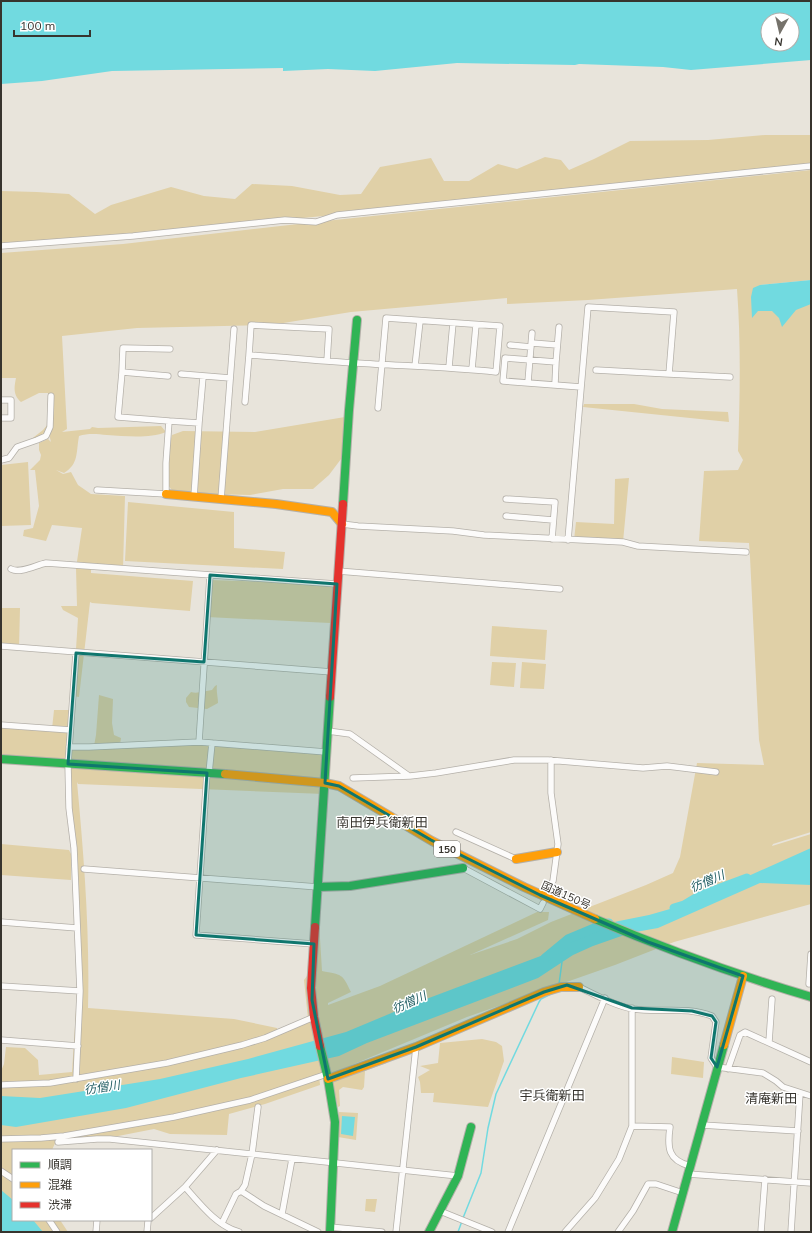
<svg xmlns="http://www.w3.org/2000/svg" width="812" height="1233" viewBox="0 0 812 1233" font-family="Mulish,'Noto Sans JP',sans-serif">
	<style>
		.green { fill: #e0d0a7 }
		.water { fill: #71dae0; fill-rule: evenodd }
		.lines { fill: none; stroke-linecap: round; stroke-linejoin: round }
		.stream { stroke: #71dae0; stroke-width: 1.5 }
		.river { stroke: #71dae0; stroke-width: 9 }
		.street-casing { stroke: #b4b0a9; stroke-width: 7 }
		.fast-casing { stroke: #b4b0a9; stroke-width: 10 }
		.slow-casing { stroke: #b4b0a9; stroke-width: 10 }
		.jam-casing { stroke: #b4b0a9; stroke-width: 10 }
		.street { stroke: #fcfbfa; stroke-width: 5.5 }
		.fast { stroke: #30b455; stroke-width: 8 }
		.slow { stroke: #ff9f0a; stroke-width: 8 }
		.jam { stroke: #e5322d; stroke-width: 8 }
		.marked { fill: #0f766e; fill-opacity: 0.2; stroke: #0f766e; stroke-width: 3; stroke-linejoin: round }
		.labels { text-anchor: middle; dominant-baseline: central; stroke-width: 3; stroke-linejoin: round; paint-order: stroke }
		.shield { fill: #fff; stroke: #73716d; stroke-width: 1 }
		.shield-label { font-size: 10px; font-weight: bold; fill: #37342e }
		.street-label { font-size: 11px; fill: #37342e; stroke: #fff }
		.water-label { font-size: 12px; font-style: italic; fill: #225e63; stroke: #fff }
		.quarter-label { font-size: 13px; fill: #37342e; stroke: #fff }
	</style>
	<rect width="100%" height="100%" fill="#e8e4db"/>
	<path class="green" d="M765,135H811V168L70,241L1,246V191L37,192L69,194L95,214L111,205L171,187L204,196L235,199L252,184L292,186L340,195L361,194L380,167L431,158L444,181H469L498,164L517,169L545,157L561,160L569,170L594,159L630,141L708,140Z
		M811,170V280L760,285L811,288V832L773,844L772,846L811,834V904L674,942L615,965L467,1017L335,1072L319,1074L320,1085L265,1104L229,1114L227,1135L170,1134L154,1129L113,1137L56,1141L52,1150H13V1201L1,1192V1071L4,1064L6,1047L25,1048L38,1060L39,1075L72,1072L79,964L76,885L78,869L69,800L68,764L1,758V726L52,729L54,710H72L69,746H94L96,735L99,695L113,699L112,723L114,735L121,738L120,745L199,744L326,752L324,794L78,784L77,782C84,857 90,933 88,1008L234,1019L277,1028L278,1032L308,1019L304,980L307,976L315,890L319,922L322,971C342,975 342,973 351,992L328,1003V1005L380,986L537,912H549L548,920L470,955L517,939L551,922L646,885L673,873L680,857L697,763L764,765L759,740L750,557L749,543L699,541L704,471L738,470L743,460L738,451C740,397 741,343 737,289L588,300L507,304V298L351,312L271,325L137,328L62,336L67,429L62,432L90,429L92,427L98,428L161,426L166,432C149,439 125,436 107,435C97,434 88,433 79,436C76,452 79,464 64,473L56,470L63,474L71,472L78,485L91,494L125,496L123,569L91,567V573L193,581L190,611L92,603L90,602L79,697L73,696L78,618L63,610L61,606H77L76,568L82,528L52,525L46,541L23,536L24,530L33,528L39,506L35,470H30L40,460L41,455L39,450V443L48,439L51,442L49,434L25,444L43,430L49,423L48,393H39L21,402C13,395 14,388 16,378H1V253L123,244L316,222Z
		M584,404H634L662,409L728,412L729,422L583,407Z
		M345,417L347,451L329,475L313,489H283L250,495L174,493L168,485L167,455L172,435L183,431L255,432Z
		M28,462L31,525L1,526V465Z
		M629,478L623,542L574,540L576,522L614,524L615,479Z
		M128,502L234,512V548L285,552L283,569L125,561Z
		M210,580L333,584L330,623L207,617Z
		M1,608H20L19,648L1,646Z
		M492,626L547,630L545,660L490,656Z
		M492,662L516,663L514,687L490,685Z
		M522,662L546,664L544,689L520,688Z
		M217,685C216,691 218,697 218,703L207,709L189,707L186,702V698L191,692C197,694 205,691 212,690L215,686Z
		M1,844L69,850L71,854V880L1,875Z
		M482,1039L496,1042L502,1046L504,1061L488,1107L433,1102L434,1093H421L420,1082L418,1077L430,1070L420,1066L438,1063L440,1043Z
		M672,1057L704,1062L703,1078L671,1074Z
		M386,1061L387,1063L365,1071L364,1087L362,1090L343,1087L339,1090L340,1106L338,1107L332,1082Z
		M339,1112L358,1113L356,1140L338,1137Z
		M366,1199H377L375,1212L365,1211Z
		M32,1220H60L68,1232H27Z"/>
	<path class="water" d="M1,1H811V60L691,70L663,67L579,64L575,65L457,63L375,71L328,69L283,71V68L112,71L42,81L1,84ZM768,20H792V44H768Z
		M811,280V304L796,310L782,327L779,318L772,311H758L752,318L751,297L753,288L760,285Z
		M811,848V885L760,883L658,928L630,933L593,946L573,955L538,978L367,1043L339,1056L241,1078L126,1108L16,1127L1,1125V1096L40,1098L160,1079L248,1059L346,1032L413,1004L554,951L604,924L649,915L684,905Z
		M342,1116L355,1117L353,1136L341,1134Z
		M1,1190L13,1200V1220H33L43,1232H1Z"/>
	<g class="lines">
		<path class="stream" d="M559,984L562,962
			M463,1218L481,1173L488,1128L496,1094L539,1002L541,999L557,991
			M458,1232L462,1221"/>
		<path class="river" d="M674,908L684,905L699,896L747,878
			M545,958L568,939L604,924L609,923"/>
		<defs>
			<path id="street" d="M1,246L133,236L285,220L316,222L337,215L811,166
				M532,343L557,345
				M510,345L531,347
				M249,355L251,325L329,329L327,361
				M556,362L559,327
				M415,366L420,321
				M449,367L453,323
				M472,369L476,325
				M596,370L669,374
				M122,372L118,417L169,421
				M181,374L230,378
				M168,376L122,372L123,348L170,349
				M528,382L532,333
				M555,384L556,362L505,358L503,381L581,387
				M1,400H11V418H1
				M245,402L249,355C284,357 320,361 356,363C402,366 449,367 496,372L500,326L386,318L378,408
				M1,460L9,458L17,447L37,440L46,436L50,427L51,396
				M97,490L166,494V463L169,421L199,423L203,377
				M194,497L199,423
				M221,499L234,329
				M506,499L555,502L552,539
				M506,516L553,520
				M342,524L358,526L453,531L484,535L623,542L638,546L746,552
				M568,540L588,307L674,312L669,374L730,377
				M11,569C20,574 36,565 46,563L337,584
				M338,571L560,589
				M1,646L332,672
				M76,653L68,764L69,808L74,848L80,991L76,1079
				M1,725L70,730
				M328,731L350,734L409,776
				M199,742L210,575
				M69,747H89L199,742L326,752
				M207,773L196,935L314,944
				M209,773L212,743
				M353,778L410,776L436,773L514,760H548L643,768L667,766L716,772
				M456,832L516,859
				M463,868L540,909L543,903
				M84,869L318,887
				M549,888L553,881L558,844L551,793V760
				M1,922L77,928
				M809,984L811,954
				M1,986L80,991
				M579,987C596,995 615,1006 633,1009C660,1013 686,1006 712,1016L716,1022L711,1058L717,1067L763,1073L776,1081L783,1087L811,1096
				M1,1040L78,1046
				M769,1042L772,999
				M728,1069L740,1035L745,1032L811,1062
				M1,1085L50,1083L167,1063L242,1045L265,1038L314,1017
				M702,1125L798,1131
				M632,1126L670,1127C667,1148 668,1160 690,1166
				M1,1139L41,1138L64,1136L174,1117L250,1100L327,1074
				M58,1142L97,1139H110L458,1176
				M1,1171L13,1179
				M688,1174L811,1183
				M185,1187C200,1204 217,1226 239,1232
				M241,1191L264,1206L318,1232
				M440,1211L492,1232
				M282,1214L292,1159
				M151,1218L185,1187L217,1150
				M49,1220L57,1232
				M222,1223L236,1194L241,1191L245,1185L252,1154L258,1107
				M330,1227L382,1232
				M96,1232L97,1220
				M147,1232L148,1221
				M396,1232L416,1047
				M508,1232L605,998
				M565,1232L595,1198L619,1159L632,1126V1008
				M618,1232L633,1211L648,1184H656L683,1193
				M761,1232L765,1179
				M791,1232L800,1093"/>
			<path id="fast" d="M343,504L349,410L357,320
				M1,759L225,774
				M318,887L350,886L463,868
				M595,919C665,949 737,975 811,997
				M315,927L330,697
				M320,1046L328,1079L335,1122L330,1232
				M429,1232L458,1176L471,1127
				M672,1232L724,1045"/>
			<path id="slow" d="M166,494L276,504L332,512L342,524
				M225,774L325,783
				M325,783L339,786L432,841L524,887L595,919
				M516,859L557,852
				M724,1045L743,976
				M328,1079L416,1047L544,992L561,987H579"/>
			<path id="jam" d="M330,697L343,504
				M315,927L311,988L314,1017L320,1046"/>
		</defs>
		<use href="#street" class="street-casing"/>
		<use href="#fast" class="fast-casing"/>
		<use href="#slow" class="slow-casing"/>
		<use href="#jam" class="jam-casing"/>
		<use href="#street" class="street"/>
		<use href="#fast" class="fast"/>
		<use href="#slow" class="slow"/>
		<use href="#jam" class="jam"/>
	</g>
	<path class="marked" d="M210,575L337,584L325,783L339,786L431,840L540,895L648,942L743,976L717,1067L711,1058L716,1022L712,1016L692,1011L632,1008L567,985L544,992L416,1047L328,1079L312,1000L314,944L196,935L207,773L68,764L76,653L204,662Z"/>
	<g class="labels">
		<rect class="shield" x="434" y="841" width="26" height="16" rx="3"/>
		<g class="shield-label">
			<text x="447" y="849">150</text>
		</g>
		<g class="street-label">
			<text transform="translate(566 895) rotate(24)">国道150号</text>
		</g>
		<g class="water-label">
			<text transform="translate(707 881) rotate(-23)">彷僧川</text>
			<text transform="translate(409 1002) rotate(-24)">彷僧川</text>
			<text transform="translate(102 1087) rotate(-8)">彷僧川</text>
		</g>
		<g class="quarter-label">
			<text x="382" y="822">南田伊兵衛新田</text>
			<text x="552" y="1095">宇兵衛新田</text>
			<text x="771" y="1098">清庵新田</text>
		</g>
	</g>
	<rect width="812" height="1233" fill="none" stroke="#37342e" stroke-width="4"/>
	<rect x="12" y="1149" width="140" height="72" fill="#ffffff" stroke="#afaeab"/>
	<rect x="20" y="1162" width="20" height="6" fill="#30b455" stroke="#afaeab"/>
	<text x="48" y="1169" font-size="12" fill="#37342e">順調</text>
	<rect x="20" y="1182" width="20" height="6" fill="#ff9f0a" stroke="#afaeab"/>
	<text x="48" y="1189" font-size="12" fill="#37342e">混雑</text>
	<rect x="20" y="1202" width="20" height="6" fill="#e5322d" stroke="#afaeab"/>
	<text x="48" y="1209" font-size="12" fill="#37342e">渋滞</text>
	<g transform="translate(780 32) rotate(188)"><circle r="19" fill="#ffffff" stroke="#afaeab"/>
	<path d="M0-3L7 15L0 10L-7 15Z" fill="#75726b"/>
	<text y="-6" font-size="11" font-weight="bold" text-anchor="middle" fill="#37342e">N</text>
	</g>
	<path d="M14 30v6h76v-6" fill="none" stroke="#37342e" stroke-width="2"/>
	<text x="20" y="30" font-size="12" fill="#37342e" stroke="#ffffff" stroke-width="3" paint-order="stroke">100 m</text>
</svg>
